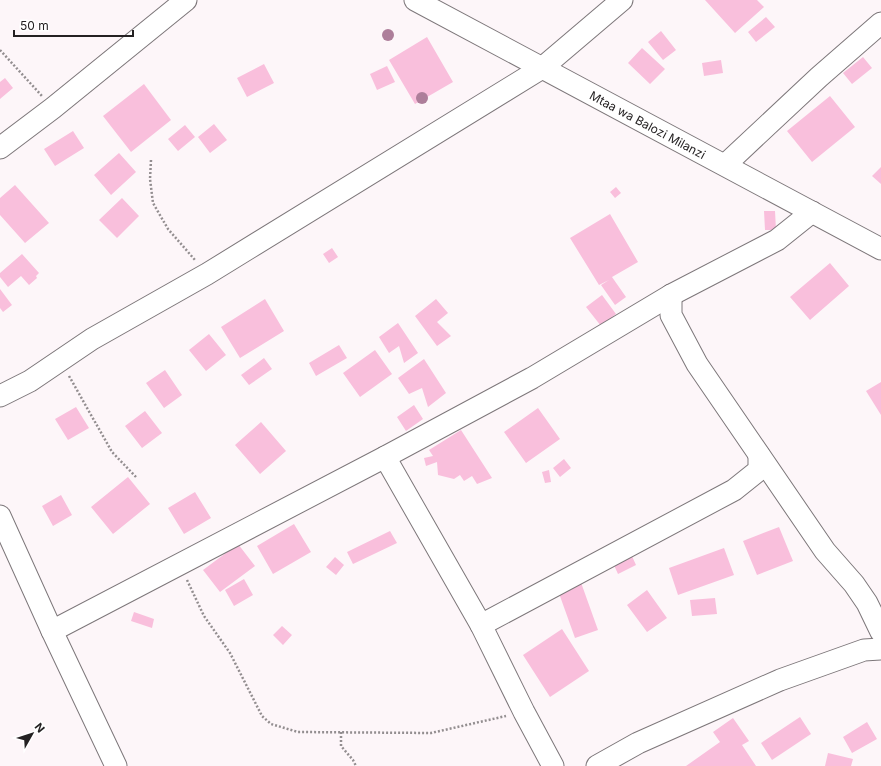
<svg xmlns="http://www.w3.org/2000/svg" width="881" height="766" viewBox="0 0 881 766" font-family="Inter,sans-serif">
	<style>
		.building { fill: #f9bfdc }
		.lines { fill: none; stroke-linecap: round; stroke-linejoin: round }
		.minor-casing { stroke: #7d777a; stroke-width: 23 }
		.path { stroke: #938e90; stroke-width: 2.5; stroke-dasharray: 2 2; stroke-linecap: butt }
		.minor { stroke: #fff; stroke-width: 21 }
		.tree { fill: #ad7e9a }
		.labels { text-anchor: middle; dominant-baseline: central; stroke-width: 3; stroke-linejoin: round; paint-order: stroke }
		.street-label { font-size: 12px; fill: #242122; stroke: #fff }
	</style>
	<rect width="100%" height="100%" fill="#fdf6f9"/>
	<path class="building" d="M705,0H757L764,7L735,33Z
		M766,17L775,27L756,42L748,32Z
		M661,31L676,50L663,60L648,42Z
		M427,37L453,82L415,104L389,60Z
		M642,48L665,69L650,84L628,63Z
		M863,57L872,68L852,84L843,73Z
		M721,60L723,73L704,76L702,63Z
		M264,64L274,83L247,97L237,78Z
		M387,66L395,82L377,90L370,74Z
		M5,78L13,88L0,99V82Z
		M144,84L171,120L131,152L103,116Z
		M830,96L855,127L812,162L787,131Z
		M214,124L227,140L210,153L198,137Z
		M185,125L195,137L178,151L168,139Z
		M73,131L84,148L55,166L44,149Z
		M119,153L136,172L111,195L94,175Z
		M881,167V184L872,176Z
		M15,185L49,223L25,243L0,215V198Z
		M616,187L621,193L615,198L610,192Z
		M122,198L139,216L117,238L99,220Z
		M764,211H775L776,230H765Z
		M610,214L638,262L612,277L626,297L615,305L601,285L609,280L599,285L570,238Z
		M332,248L338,257L329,263L323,254Z
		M22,254L39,273L36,276L37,278L29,285L21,276L8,287L0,277V273Z
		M830,263L849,286L810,320L790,297Z
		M0,289L12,305L3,312L0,308Z
		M602,295L616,314L601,326L586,307Z
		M265,299L284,331L240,358L221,327Z
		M436,299L448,313L437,322L451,336L437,346L415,316Z
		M398,323L418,353L404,363L399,346L389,353L379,337Z
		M209,334L226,355L206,371L189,350Z
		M339,345L347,358L316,376L309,363Z
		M375,350L392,374L360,397L343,373Z
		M264,358L272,369L249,385L241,375Z
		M424,359L446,393L428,407L422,388L409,394L398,378Z
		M165,370L182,395L164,408L146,383Z
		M881,382V415L866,391Z
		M414,405L423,419L406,431L397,417Z
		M76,407L89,428L68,440L55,419Z
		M538,408L560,439L526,463L504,432Z
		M145,411L162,433L142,448L125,426Z
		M261,422L286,451L260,474L235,445Z
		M461,430L492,478L477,484L472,476L464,481L460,475L454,479L438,475L437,462L426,466L424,458L433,456L429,450Z
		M564,459L571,468L560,477L553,468Z
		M549,470L551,482L545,483L542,472Z
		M128,477L150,504L113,534L91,507Z
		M195,492L211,518L184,534L168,508Z
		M61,495L72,515L53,526L42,506Z
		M294,524L311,552L273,574L257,546Z
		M779,527L793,561L757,575L743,541Z
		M390,531L397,543L353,564L347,552Z
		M238,544L255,566L220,592L203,570Z
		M724,548L734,575L678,595L669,568Z
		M631,554L636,565L618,574L613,563Z
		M335,557L344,565L336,575L326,567Z
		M579,577L598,630L575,638L556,585Z
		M244,579L253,595L234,606L225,590Z
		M647,590L667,618L647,632L627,605Z
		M715,598L717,614L692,616L690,600Z
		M134,612L154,619L152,628L131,621Z
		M282,626L292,635L283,645L273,635Z
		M562,629L589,671L550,697L523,655Z
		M800,717L811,734L772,760L761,743Z
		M733,718L749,741L742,745L756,766H686L720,742L713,732Z
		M867,722L877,739L852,753L843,737Z
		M828,753L853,759L851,766H825Z"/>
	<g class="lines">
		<defs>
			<g id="minor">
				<path id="s1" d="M415,0L881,249"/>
				<path d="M0,148L53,108L186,0"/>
				<path d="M725,165L819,77L881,23"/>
				<path d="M671,295V315L697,364L825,551L854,584L867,603L881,632"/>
				<path d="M0,396L30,381L92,339L207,274L542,68L622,0"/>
				<path d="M385,457L481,625L524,712L553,766"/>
				<path d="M0,516L52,631L116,766"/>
				<path d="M481,625L734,490L759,470V455"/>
				<path d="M52,631L385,457L532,378L671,295L777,240L812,212"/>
				<path d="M597,766L638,743L780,680L864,650L881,649"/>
			</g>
		</defs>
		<use href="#minor" class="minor-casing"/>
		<path class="path" d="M0,50L42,96
			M151,160L150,179L153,203L168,229L195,260
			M69,376L112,452L136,477
			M187,580L204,616L230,653L262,716L271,724L298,732L431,733L506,716
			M341,732V746L353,760L356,766"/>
		<use href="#minor" class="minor"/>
	</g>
	<g class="tree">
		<circle cx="388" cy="35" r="6"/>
		<circle cx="422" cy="98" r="6"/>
	</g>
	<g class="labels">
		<g class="street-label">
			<text stroke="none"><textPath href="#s1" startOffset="264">Mtaa wa Balozi Milanzi</textPath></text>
		</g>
	</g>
	<g transform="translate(32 734) rotate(51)" stroke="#ffffff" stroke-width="3" paint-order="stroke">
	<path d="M0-3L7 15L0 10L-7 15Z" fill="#242122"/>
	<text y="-6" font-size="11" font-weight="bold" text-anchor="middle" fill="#242122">N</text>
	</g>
	<path d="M14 30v6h119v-6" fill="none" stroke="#242122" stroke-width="2"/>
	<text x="20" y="30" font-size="12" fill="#242122" stroke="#ffffff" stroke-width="3" paint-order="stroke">50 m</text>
</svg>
